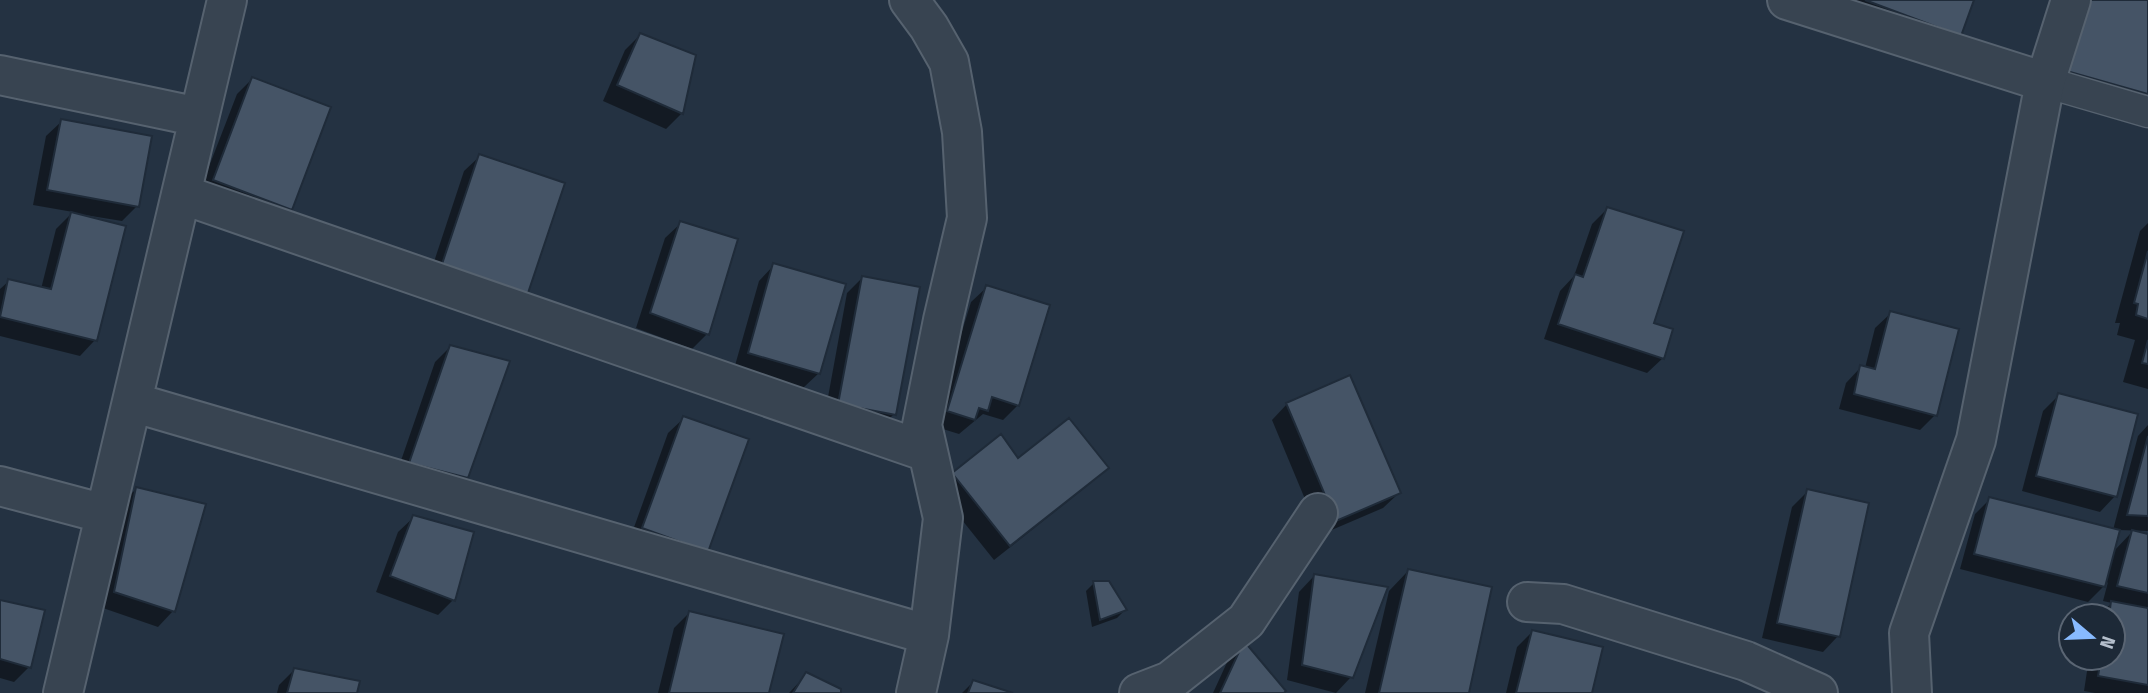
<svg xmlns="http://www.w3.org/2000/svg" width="2148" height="693" viewBox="0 0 2148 693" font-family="'Fira Sans Condensed',sans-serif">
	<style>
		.shadow { fill: #0007 }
		.building { fill: #455466; stroke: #1f2b39; stroke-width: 2 }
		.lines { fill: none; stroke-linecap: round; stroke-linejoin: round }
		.lane-casing { stroke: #56626f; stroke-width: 33 }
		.street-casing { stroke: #56626f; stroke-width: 42 }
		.lane { stroke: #384451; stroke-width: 30 }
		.street { stroke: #384451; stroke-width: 38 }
	</style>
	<rect width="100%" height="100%" fill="#243242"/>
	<path class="shadow" d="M1856,0H1972L1944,50L1850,16Z
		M2148,0V102L2049,85Z
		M640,35L694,56L681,114L666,129L603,101L625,50Z
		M252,79L290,209L275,224L198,195L237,94Z
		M62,121L137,206L122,221L85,215L95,340L80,356L0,336V289L9,281L41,289L56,229L73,212L33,205L46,136Z
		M480,156L562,184L427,283L464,171Z
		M1607,209L1663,358L1647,373L1544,339L1560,291L1574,276L1592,224Z
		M681,223L707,334L692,349L636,328L665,238Z
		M2148,223V389L2123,382L2135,340L2117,335L2120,323H2115L2140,231Z
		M774,265L819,373L803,388L734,369L759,281Z
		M862,278L894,414L879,429L824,419L847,293Z
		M987,287L1018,405L1003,420L983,414L959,434L933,426L971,302Z
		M1891,313L1935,415L1920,430L1839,409L1846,383L1861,367L1865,368L1875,328Z
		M450,347L466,477L451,492L395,478L435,362Z
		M2059,395L2115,496L2100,512L2022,491L2043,411Z
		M1287,404L1399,493L1383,508L1320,535L1272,420Z
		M684,418L707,551L628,544L668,433Z
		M2148,425V531L2118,530L2113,552L2132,532L2148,536V693H2095L2084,691L2089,658H2113V616H2098L2112,603L2103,601L2108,582L2088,602L1960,569L1975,514L1990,499L2113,530L2138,436Z
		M1018,460L1106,468L1091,483L994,560L938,490L954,474Z
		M136,489L173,611L158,627L100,607L121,504Z
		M1808,491L1838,636L1823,652L1762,638L1792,507Z
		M414,517L453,600L438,615L376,592L398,532Z
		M1408,571L1467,693H1365L1389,591Z
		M1314,576L1351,677L1336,693L1287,680L1299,592Z
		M1094,583L1125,610L1117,618L1092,627L1086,591Z
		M0,602L29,667L14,682L0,678Z
		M689,613L768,693H658L674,628Z
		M1532,632L1590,693H1506L1517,647Z
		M1244,643L1282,693H1213L1229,658Z
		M294,670L356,693H277L279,685Z
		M806,675L839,693H789Z
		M973,682L1007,693H962Z"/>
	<path class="building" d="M1865,0H1974L1961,36Z
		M2083,0H2148V94L2063,70Z
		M640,33L696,55L683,114L617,85Z
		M252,77L331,107L292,210L213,180Z
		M61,119L152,136L139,207L47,190Z
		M479,154L565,183L527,296L441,267Z
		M1607,207L1684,231L1654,323L1673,329L1664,359L1558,324L1575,274L1583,277Z
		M71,212L126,226L97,341L0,317L8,279L51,289Z
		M680,221L738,239L709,335L650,313Z
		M2148,251V319L2136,315L2138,304L2134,303Z
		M773,263L846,284L820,374L748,353Z
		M862,276L920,287L896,415L838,404Z
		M986,285L1050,305L1019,406L992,397L988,411L979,408L975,420L947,411Z
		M1890,311L1959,329L1937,416L1854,394L1860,365L1875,369Z
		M2148,340V364L2142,363Z
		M450,345L510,361L468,478L409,463Z
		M1350,375L1401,493L1336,521L1286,403Z
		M2058,393L2138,414L2117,497L2036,476Z
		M683,416L749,439L708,552L642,528Z
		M1069,418L1109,468L1010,546L952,473L1001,434L1018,458Z
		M2148,436V516L2127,515Z
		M136,487L206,504L175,612L114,592Z
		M1807,489L1869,503L1840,637L1777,623Z
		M1989,497L2120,530L2105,587L1974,554Z
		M413,515L474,532L455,601L390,576Z
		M2132,530L2148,534V593L2117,586Z
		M1408,569L1492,587L1469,693H1379Z
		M1314,574L1388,587L1353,678L1302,665Z
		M1093,581H1109L1127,610L1100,620Z
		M0,600L45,610L31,668L0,659Z
		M2111,601L2148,608V685L2098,676L2101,658H2113V616H2109Z
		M689,611L784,634L769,693H669Z
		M1532,630L1603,647L1592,693H1516Z
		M1244,641L1286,691L1284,693H1220Z
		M294,668L360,681L357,693H287Z
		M806,672L841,689V693H793Z
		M973,680L1013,693H968Z"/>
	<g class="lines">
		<defs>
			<path id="lane" d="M2045,82L2148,112"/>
			<path id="street" d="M909,0L929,27L949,62L962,132L967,218L943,320L922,425L943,518L929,635L916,693
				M1787,0L2045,82
				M0,75L199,117
				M181,194L927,452
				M132,402L929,635
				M0,486L105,514
				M1527,602L1563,604L1746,661L1818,693
				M63,693L227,0
				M1139,693L1170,681L1246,621L1318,513
				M1912,693L1909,633L1976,440L2045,82L2071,0"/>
		</defs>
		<use href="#lane" class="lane-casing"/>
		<use href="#street" class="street-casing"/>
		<use href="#lane" class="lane"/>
		<use href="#street" class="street"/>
	</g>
	<g transform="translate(2092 637) rotate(109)"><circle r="33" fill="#1d2937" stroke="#5a6573" stroke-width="2"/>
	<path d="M0-5L12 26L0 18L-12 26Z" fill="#88bafe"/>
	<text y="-10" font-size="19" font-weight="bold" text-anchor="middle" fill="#b5bfcc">N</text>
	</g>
</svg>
